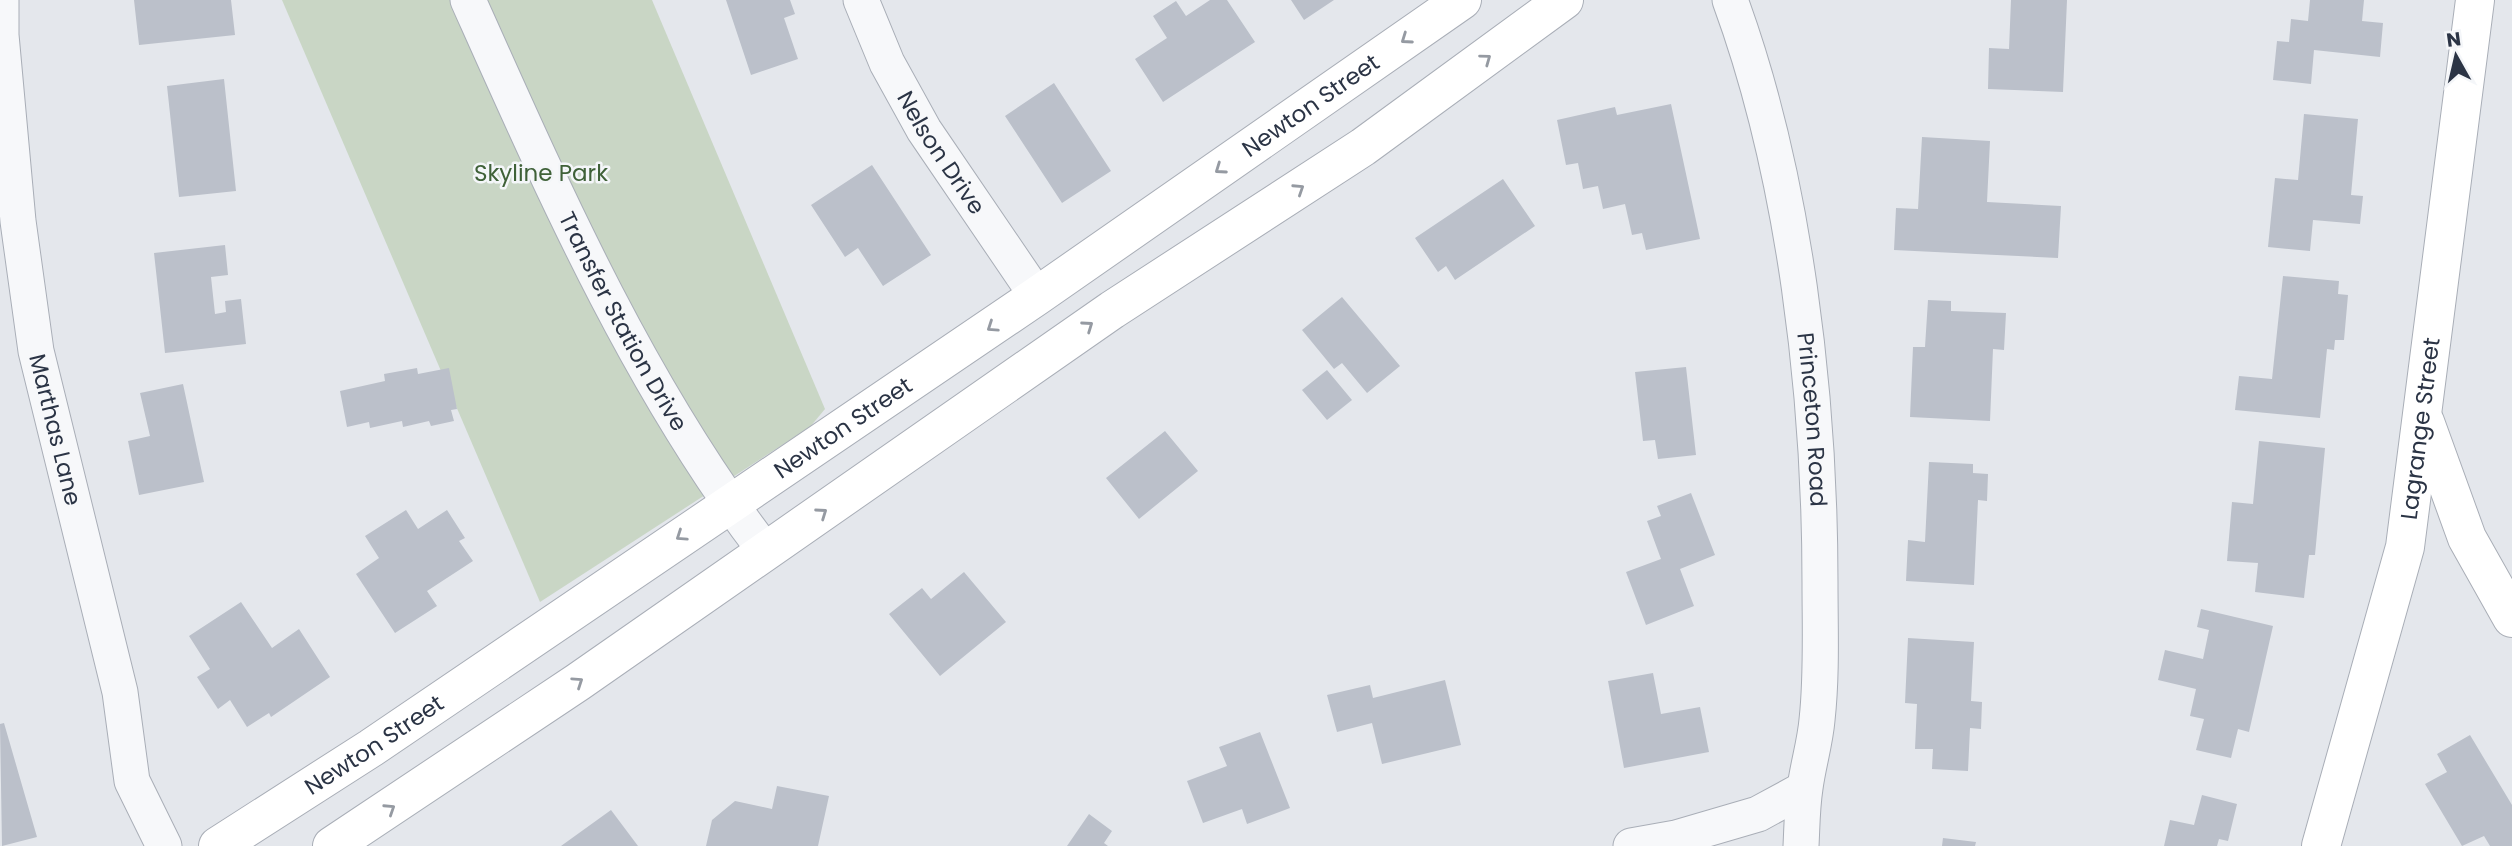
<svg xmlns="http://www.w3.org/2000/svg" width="2512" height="846" viewBox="0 0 2512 846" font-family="Poppins,sans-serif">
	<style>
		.green { fill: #c9d6c5 }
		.building { fill: #bbc0ca }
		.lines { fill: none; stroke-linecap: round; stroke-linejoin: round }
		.street-casing { stroke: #a9aeb7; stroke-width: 37 }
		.secondary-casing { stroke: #a9aeb7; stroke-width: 40 }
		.street { stroke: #f7f8fa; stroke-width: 35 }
		.secondary { stroke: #fff; stroke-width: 38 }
		.oneway { stroke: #959aa2 }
		.labels { text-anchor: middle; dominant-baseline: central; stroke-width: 5; stroke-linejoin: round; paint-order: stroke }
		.street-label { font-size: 23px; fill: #2b3445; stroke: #f4f6f9 }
		.park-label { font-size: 23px; fill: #3f6138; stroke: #f4f6f9 }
	</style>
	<rect width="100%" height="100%" fill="#e4e7ec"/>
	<path class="green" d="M282,0H652L825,409L810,427L540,602Z"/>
	<path class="building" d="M134,0H231L235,35L139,45Z
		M726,0H790L795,14L784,18L798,59L751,75Z
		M1210,0H1227L1255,42L1163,102L1135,59L1167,38L1153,16L1176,1L1186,16Z
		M1291,0H1334L1304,20Z
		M2011,0H2067L2063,92L1988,89L1989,48L2009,49Z
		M2310,0H2364L2362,21L2383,23L2380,57L2314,50L2311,84L2273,80L2277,41L2289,42L2291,19L2308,21Z
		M224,79L236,191L179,197L167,86Z
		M1054,83L1111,171L1062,203L1005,116Z
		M1671,104L1700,239L1646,250L1642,233L1632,235L1625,204L1603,209L1598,186L1583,189L1578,163L1566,165L1557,120L1615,107L1617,115Z
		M2304,114L2358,119L2351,195L2363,196L2360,224L2313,220L2310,251L2268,247L2275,178L2298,180Z
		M1922,137L1990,141L1987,202L2061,206L2058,258L1894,250L1896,208L1918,209Z
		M872,165L931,255L883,286L858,248L845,257L811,205Z
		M1503,179L1535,226L1455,280L1446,266L1438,272L1415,238Z
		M225,245L228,275L211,277L215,314L226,312L225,301L241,299L246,344L165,353L154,253Z
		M2283,276L2339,281L2338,294L2348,295L2344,340H2335L2334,350L2327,349L2320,418L2235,410L2239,376L2272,379Z
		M1342,297L1400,366L1367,393L1342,363L1334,369L1302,330Z
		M1928,300L1951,301V311L2006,313L2004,350L1993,349L1990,421L1910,417L1913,347H1925Z
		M1686,367L1696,455L1658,459L1655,440L1643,441L1635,372Z
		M417,368L418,374L449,368L457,409L451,410L454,421L431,426L429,421L403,427L402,421L370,428L369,422L347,427L340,391L385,381L384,374Z
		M1327,370L1352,400L1327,420L1302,390Z
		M183,384L204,482L139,495L128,441L150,436L140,393Z
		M1165,431L1198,471L1139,519L1106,478Z
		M2259,441L2325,448L2315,555H2309L2304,598L2255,592L2258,563L2227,561L2232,502L2253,504Z
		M1929,462L1973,464V473L1988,474L1987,501L1978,500L1974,585L1906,581L1908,540L1925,542Z
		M1691,493L1715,555L1680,569L1694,606L1646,625L1626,572L1661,559L1647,521L1661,516L1657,506Z
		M406,510L418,529L447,510L465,538L459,541L473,561L427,591L437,606L395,633L356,574L379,558L365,536Z
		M964,572L1006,622L940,676L889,614L922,588L931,599Z
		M241,602L272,648L299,629L330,677L271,717L269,713L247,727L230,700L218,709L197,677L210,669L189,636Z
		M2201,609L2273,626L2249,732L2238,729L2231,758L2196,750L2204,719L2190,716L2196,689L2158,680L2165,650L2203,659L2209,630L2197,627Z
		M1908,638L1974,642L1971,701L1982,702L1981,729L1970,728L1968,771L1932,769L1933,749H1915L1917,704L1905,703Z
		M1653,673L1661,714L1700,707L1709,752L1624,768L1608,681Z
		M1445,680L1461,745L1382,764L1372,723L1337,732L1327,695L1370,685L1373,698Z
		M4,723L37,837L2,846L0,724Z
		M1260,732L1290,808L1247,824L1242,809L1203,823L1187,781L1227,766L1219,747Z
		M2470,735L2512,805V846H2490L2484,836L2462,846L2425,784L2447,772L2437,754Z
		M777,786L829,796L818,846H706L712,820L735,801L772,809Z
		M2202,795L2237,804L2228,841L2219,839L2217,846H2164L2170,820L2194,825Z
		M611,810L638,846H561Z
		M1089,814L1112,831L1104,843L1108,846H1067Z
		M1943,838L1976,842L1975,846H1942Z"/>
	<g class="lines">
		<defs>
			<g id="street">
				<path id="s1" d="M1,0V35L18,221L36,351L120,692L132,781L164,846"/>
				<path id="s2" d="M468,0C553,190 639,387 766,552"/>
				<path id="s3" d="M861,0L887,63L924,130L1037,296"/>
				<path id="s4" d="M1730,0C1795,177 1820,396 1820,583C1820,628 1822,675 1817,720C1815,743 1808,765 1805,788C1802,807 1802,827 1801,846"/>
				<path d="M1631,846L1676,838L1758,814L1804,789"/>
			</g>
			<g id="secondary">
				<path d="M2425,422L2467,538L2512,618"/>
				<path id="s5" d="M218,846L371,748L1037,296L1462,0"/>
				<path d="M332,846L578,682L1112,310L1363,147L1564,0"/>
				<path id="s6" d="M2321,846L2405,547L2475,0"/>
			</g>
		</defs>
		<use href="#street" class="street-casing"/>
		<use href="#secondary" class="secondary-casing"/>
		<use href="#street" class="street"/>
		<use href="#secondary" class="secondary"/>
	</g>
	<defs><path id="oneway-chevron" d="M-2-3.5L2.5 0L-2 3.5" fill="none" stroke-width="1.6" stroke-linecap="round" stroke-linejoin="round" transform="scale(1.75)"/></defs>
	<g class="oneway">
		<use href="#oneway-chevron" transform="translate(1406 39) rotate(145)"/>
		<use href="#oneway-chevron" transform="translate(1486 59) rotate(-36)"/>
		<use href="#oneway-chevron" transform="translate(1220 169) rotate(145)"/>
		<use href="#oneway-chevron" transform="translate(1299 189) rotate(-33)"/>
		<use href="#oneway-chevron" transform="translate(1088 326) rotate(-35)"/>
		<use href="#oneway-chevron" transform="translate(992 327) rotate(146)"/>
		<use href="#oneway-chevron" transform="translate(822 513) rotate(-35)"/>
		<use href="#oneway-chevron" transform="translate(681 536) rotate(146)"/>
		<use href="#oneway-chevron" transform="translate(578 682) rotate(-34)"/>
		<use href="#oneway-chevron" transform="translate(390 809) rotate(-33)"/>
	</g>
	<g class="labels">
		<g class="street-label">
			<text stroke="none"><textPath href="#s5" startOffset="1320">Newton Street</textPath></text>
			<text stroke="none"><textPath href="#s3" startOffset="173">Nelson Drive</textPath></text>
			<text stroke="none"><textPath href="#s2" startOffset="357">Transfer Station Drive</textPath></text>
			<text stroke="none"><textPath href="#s4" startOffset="429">Princeton Road</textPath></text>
			<text stroke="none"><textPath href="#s5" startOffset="752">Newton Street</textPath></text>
			<text stroke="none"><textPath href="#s6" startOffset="430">Lagrange Street</textPath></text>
			<text stroke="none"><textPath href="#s1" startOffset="434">Marthas Lane</textPath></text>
			<text stroke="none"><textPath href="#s5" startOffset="186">Newton Street</textPath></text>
		</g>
		<g class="park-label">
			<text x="541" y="173">Skyline Park</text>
		</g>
	</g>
	<g transform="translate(2456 56) rotate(352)" stroke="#f4f6f9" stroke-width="5" paint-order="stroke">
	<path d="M0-5L12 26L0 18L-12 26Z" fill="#2b3445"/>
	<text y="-10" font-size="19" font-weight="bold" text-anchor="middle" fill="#2b3445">N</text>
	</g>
</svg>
